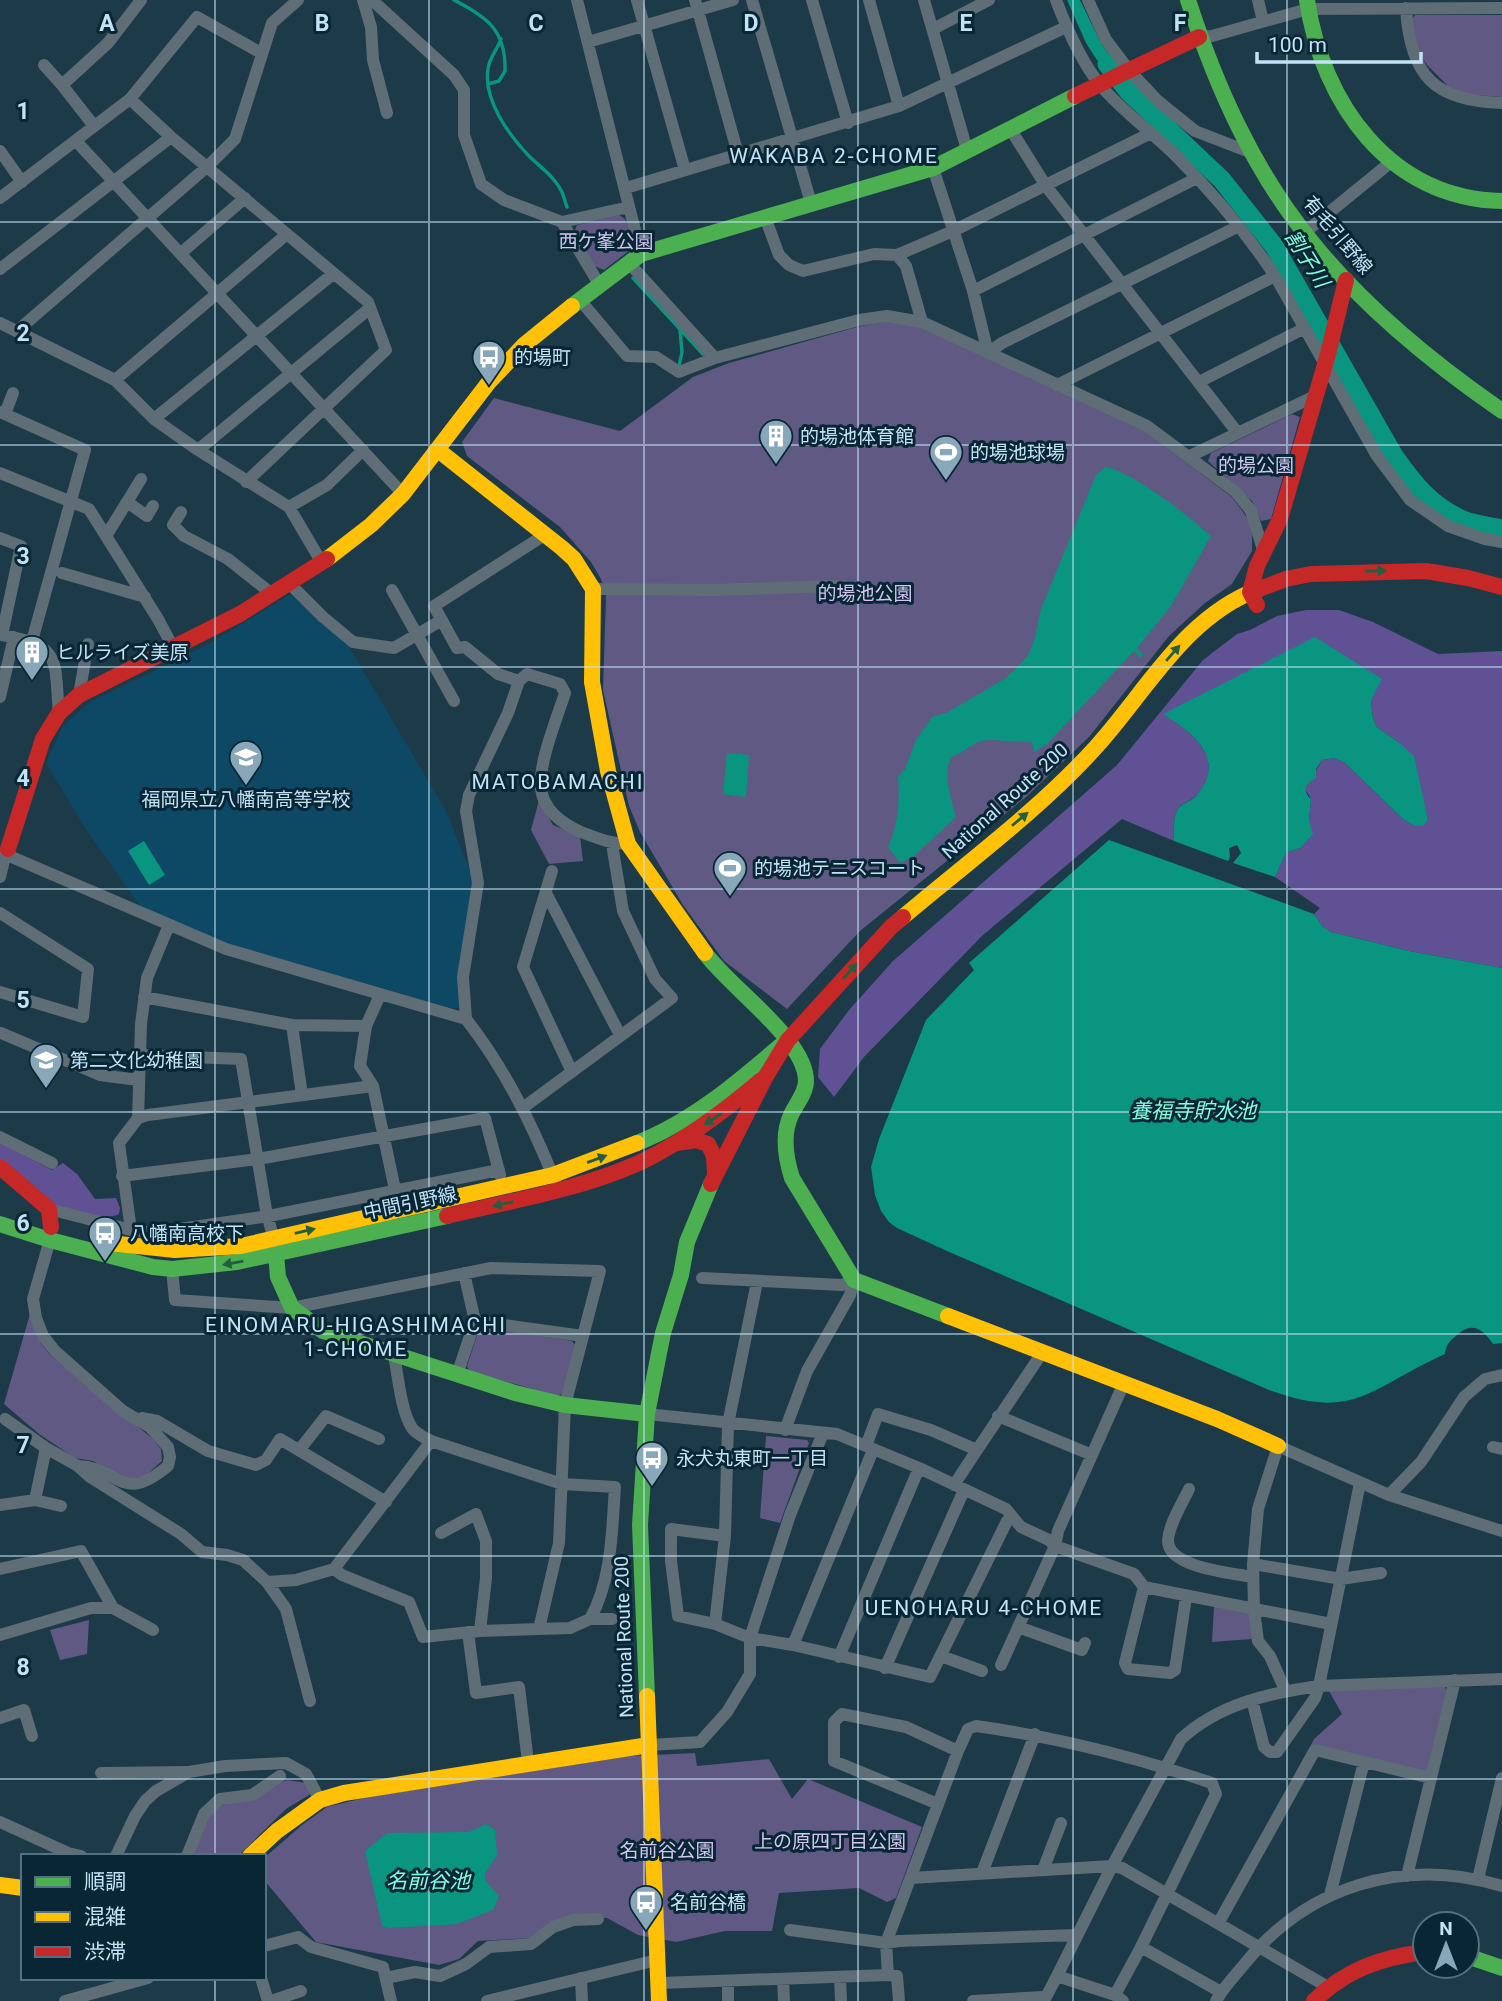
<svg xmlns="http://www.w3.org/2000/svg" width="1502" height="2001" viewBox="0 0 1502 2001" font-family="Roboto,'Noto Sans JP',sans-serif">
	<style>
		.built { fill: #0d4965 }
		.green { fill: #5f5984 }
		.forest { fill: #5f5193 }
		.water { fill: #09957f }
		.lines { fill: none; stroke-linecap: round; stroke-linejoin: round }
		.stream { stroke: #09957f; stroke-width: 3.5 }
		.river { stroke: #09957f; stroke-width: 19 }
		.street { stroke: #5e6d76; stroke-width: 12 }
		.fast { stroke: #4caf50; stroke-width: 16 }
		.slow { stroke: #ffc107; stroke-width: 16 }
		.jam { stroke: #c62828; stroke-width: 16 }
		.oneway { fill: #245d40 }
		.grid { fill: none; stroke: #c2e2f6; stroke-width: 2; stroke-opacity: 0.55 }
		.labels { text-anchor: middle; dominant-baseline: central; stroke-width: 6; stroke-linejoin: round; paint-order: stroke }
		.street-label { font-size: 19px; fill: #c2e2f6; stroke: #092635 }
		.park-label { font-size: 19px; fill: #d0c6f0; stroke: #092635 }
		.poi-label { font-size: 19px; fill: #c2e2f6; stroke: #092635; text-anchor: start }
		.neighbourhood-label { font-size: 21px; letter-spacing: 2px; fill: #c2e2f6; stroke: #092635 }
		.water-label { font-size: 21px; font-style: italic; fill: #83fbdd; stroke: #092635 }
		.grid-label { font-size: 23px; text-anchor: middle; font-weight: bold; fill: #c2e2f6; stroke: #092635; stroke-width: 6; stroke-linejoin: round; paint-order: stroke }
	</style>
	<rect width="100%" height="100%" fill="#1c3a48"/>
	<path class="built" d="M291,594L321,623L345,640L446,811L473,878L458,974L459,1008H451L228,944L140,906L85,828L46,763L63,726L90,702L209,644Z"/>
	<path class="green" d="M1415,15H1502V97L1463,94L1448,86L1427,65L1417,50L1412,19Z
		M619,215L625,219L635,242L630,250L604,270L594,266L574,233L577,225Z
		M891,321L919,326L1142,429L1232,497L1248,519L1252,534V551L1232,584L1205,603L1169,636L1089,737L1026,797L860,931L787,1009L724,961L683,905L640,832L629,806L603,690L606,595L601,579L591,562L560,527L467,456L462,442L494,398L620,431L693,377L729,363L857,327Z
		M1292,414L1300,417L1271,519L1261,521L1252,501L1208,461L1211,453Z
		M539,800L553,825L580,836L583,861L549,864L531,830Z
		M30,1314L40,1342L50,1355L153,1439L161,1449L162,1461L145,1476L131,1479L120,1476L93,1461L75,1458L39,1434L4,1404Z
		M483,1326L572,1341L575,1345L564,1393L557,1396L469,1371L467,1366L479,1329Z
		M766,1436L807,1440L809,1443L780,1523L760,1518Z
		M1214,1606L1250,1612L1252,1639L1212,1642Z
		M89,1620L87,1654L60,1660L50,1630Z
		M1443,1685L1447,1690L1427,1773L1311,1745L1314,1739L1342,1714L1329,1691Z
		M695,1753L697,1766L769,1759L792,1799L808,1779L922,1827L896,1898L887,1902L859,1888L779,1893L772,1931H725L676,1942L638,1935L607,1918L573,1916L531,1938L478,1941L459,1959L439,1965L316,1942L264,1880V1858L302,1825L327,1807L368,1797L630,1756Z
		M287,1780L307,1783L312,1793L286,1809L238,1856H192L208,1818L220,1806Z"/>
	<path class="forest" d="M1306,610H1339L1373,622L1438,654L1502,651V968L1409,951L1331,932L1323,927L1314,914L1320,908L1275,877L1286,853L1300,848L1309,821L1311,799L1305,789L1322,760L1335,758L1345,763L1404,820L1415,826L1428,820L1414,763L1401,744L1377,727L1373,719L1371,700L1164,714C1194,734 1228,760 1196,796C1189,803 1179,803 1176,813C1173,822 1174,832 1174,841L1122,819L983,935L864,1057L834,1097L818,1077L820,1049L849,1010L893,961L1117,765L1203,660L1237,634L1250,630L1277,616Z
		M0,1143L52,1170L63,1163L77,1174L95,1199L116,1198L120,1208L119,1214C106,1222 65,1210 51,1203C33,1193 16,1175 0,1162Z"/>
	<path class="water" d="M1067,0H1080L1102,45L1118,65L1104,71L1086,43Z
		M1105,467C1131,470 1191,518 1211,536L1171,606L1137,648L1143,655L1140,658L1134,651L1048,743L1034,752L1032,742C1015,743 997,738 981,741C973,743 963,753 951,757C943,776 951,798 956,817L914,856L900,863L888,847C898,825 900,801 898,777L905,769L916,740L932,717L948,712L1006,678L1027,657L1034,641L1041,609L1096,475Z
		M1315,637L1382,679L1371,700L1373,719L1377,727L1401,744L1414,756L1428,820L1423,826H1415L1404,820L1345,763L1335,758L1322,760L1316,769V778C1307,783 1301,790 1311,799L1309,821L1313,834L1300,848L1286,853L1275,877L1233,863L1241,853L1237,845L1229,848L1230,857L1228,861L1174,841C1174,832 1173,822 1176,813C1179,803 1190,803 1196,796C1228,759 1193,733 1163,714Z
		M727,753L749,755L746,797L723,794Z
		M1109,840L1314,914L1323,927L1331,932L1409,951L1502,968V1343L1493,1344C1483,1329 1472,1321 1457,1335C1450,1341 1446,1344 1445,1354C1371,1387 1355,1422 1269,1390L947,1251L897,1228L889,1222L881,1211L875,1195L871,1167L879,1139L926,1020L974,970L969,963Z
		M144,841L165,875L149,885L128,851Z
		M486,1824L495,1830L497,1855L485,1874V1880L499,1896L493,1910L457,1924L388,1928L382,1926L365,1851L387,1833L469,1832Z"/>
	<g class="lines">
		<path class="stream" d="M454,0C487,17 506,30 505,71L499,81L488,84
			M501,39C497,50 489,58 488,69C483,100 509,135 529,156C540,167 555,177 562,192C564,197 565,202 567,207
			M633,278L703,354
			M679,366L682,352L680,330"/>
		<path class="river" d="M1107,64L1128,91L1222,180L1274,246L1394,456C1413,483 1432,507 1463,520C1475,525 1490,526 1502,529"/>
		<path class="street" d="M363,0L371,27L373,60L387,113
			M372,0L454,75L464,90V135L481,184L504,200L562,222L629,207
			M577,0L641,254
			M637,0L685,170
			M695,0L738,154
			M752,0L811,203
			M812,0L848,123
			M869,0L899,106
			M924,0L967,150
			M1056,0C1067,29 1081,62 1101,86C1123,112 1152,132 1176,156C1213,193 1246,232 1275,276L1377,456L1410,500L1448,526L1485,539L1502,542
			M1088,0L1106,40L1128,69L1158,101L1195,131L1252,153
			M1258,0L1263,21
			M1406,8C1410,76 1434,101 1502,103
			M933,29L989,0
			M1199,37L1212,36L1308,9L1502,8
			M588,42L733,0
			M44,65L62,85
			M130,99L197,17L261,53
			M94,126L62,85L108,43L141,0
			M1011,130L1046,186L1237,432
			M76,141L403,494
			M0,151L22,182
			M933,168L973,291L988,353L1002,343L1239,226
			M626,188L899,106L1066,27
			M0,198L130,99L171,137L368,302L386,350L246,482
			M765,217L779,255L789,265L803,271L874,254L897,255L906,266L922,322
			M562,222L599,284
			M1304,233L1391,162
			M181,253L245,198
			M897,255L953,231L1151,133
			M629,263L715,358L859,320L887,316L922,322L1147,426L1236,492L1251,511L1264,553
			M0,269L171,137
			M973,291L1197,178
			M580,300L627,356L656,357L679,372L715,358
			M0,323L115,380L154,419L198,450L289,507L322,563
			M17,331L208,166L235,139L272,23L298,0
			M115,380L287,234
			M1199,382L1303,329
			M1057,385L1275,276
			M0,412L85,450L32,641
			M5,414L13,393
			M154,419L333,274
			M198,450L370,308
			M1190,456L1315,396
			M0,473L89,509L158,619L174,649
			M127,502L141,479
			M289,507L327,485L363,450
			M181,512L173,525L184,536L228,559L272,594
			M106,536L127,502L147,516L153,506
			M0,538L21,546L2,635C63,646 54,660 59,713
			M62,573L145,597
			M291,582L294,588L323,617L353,642L394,648L442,620
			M593,589L714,590L837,586L835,592
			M392,590L454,701
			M519,681L498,674L465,647L457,648L434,606L546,534
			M79,695L88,644
			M0,697L14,637
			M7,855L226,949L466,1019C505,1069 531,1122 555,1181
			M552,871L523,967L572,1072
			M0,877L7,848
			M546,893L620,1035
			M0,913L88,969L83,1017L0,992
			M380,995L366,1026L360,1066L373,1086L397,1199
			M144,997L292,1025L366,1026
			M466,1019L463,977L478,883L466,811L469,795L508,713L519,681L527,674L560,684L565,693C557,718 538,764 541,789C544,811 563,824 581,832C597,838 610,844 628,844
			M292,1025L302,1095
			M1,1033L100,1075L138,1080
			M140,1055L241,1059L266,1210L275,1244
			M524,1107L672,998L655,979L623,911L612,844
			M138,1118L148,1115L373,1086
			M0,1137L52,1163
			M122,1176L258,1159L485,1118L500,1175
			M49,1209L131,1230L152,1233L269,1216L499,1170
			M131,1230L119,1143L138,1118L141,1024L147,978L169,925
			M51,1236L33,1299L36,1318L43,1336L55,1351L123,1411L150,1427L168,1447L170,1457L168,1466C121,1505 122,1468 78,1466
			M172,1269L175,1300L292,1308L491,1268L600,1271L565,1405L559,1543L539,1629
			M702,1278L842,1285L854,1280
			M757,1282L728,1424L725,1536L715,1624L750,1638L793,1645L930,1677L1007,1521L1012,1517
			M475,1321L583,1336
			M394,1355C398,1375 401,1412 412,1428C416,1434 424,1437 431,1441L562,1484L615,1487C612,1530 612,1580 590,1619
			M457,1375L475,1321L464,1273
			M647,1414L837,1434L919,1468L1006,1509L1021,1527L1049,1540L1055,1546L1134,1574L1144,1587L1331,1624
			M998,1416L1092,1455
			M142,1418L157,1421L208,1451L256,1465L266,1460L280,1439L386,1502
			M5,1419L46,1448L78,1466L90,1477L181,1534L202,1552L227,1555L243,1560L267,1582L296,1580L334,1569L342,1575L409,1602L423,1637L480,1631L570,1628L590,1619H612
			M785,1430L807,1371L850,1295L854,1280
			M866,1446L878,1414L931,1430L977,1450L1042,1353
			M1493,1447L1502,1449
			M300,1449L326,1416L379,1439
			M1360,1483L1319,1686L1502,1679
			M954,1485L977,1450
			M1189,1489C1182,1504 1169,1524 1168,1540C1167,1568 1233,1573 1253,1577
			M1389,1495L1421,1462L1464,1397L1485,1379L1502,1375
			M35,1500L46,1448
			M0,1505L35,1500L61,1506
			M441,1533L476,1514L486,1541V1578L480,1631
			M1253,1564L1341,1579L1381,1573
			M0,1569L81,1551L113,1608
			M334,1569L431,1441
			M267,1582L286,1609L310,1701
			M1144,1587L1125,1663L1128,1669L1170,1673L1175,1670L1186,1597
			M715,1624L678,1616L671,1561V1529L725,1536
			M1018,1627L1082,1650L1085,1643
			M468,1632L476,1693L519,1687L528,1762
			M0,1635L91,1608H113L153,1630
			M793,1645L873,1450
			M941,1656L982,1671
			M839,1657L919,1468
			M1001,1665L1055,1546L1058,1531L1124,1383
			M885,1668L964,1490
			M1285,1690L1270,1656L1258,1641L1254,1610L1253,1564L1258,1509L1278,1446L1389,1495L1502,1531
			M0,1718L24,1710L32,1736
			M649,1745L700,1742L727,1712L750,1674V1638L790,1515L823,1433
			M101,1773L188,1772
			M938,1804L834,1761V1722L842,1714L906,1727L958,1751
			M0,1822L68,1853L81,1856
			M116,1856L135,1816L145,1801L156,1791L189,1772L225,1766L286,1763L306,1774L320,1800
			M187,1856L204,1814L220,1799L252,1795L280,1776
			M1043,1870L1061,1823
			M982,1873L1035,1734
			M1407,1876L1455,1680
			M911,1878L1112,1866L1122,1868L1328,1987
			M1478,1879L1502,1778
			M1330,1895L1364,1762
			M1219,1922L1315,1750L1431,1778
			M790,1930L886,1943L899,1941L1077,1935
			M264,1946L298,1937L311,1947L383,1967L391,2001
			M888,1975L886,1943L958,1751L968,1729L976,1726C1056,1737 1135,1757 1212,1783L1216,1794L1141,1947L1221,1992
			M840,1977L841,2001
			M261,1978L268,2001
			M386,1978L415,1972L440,1976L466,1964L489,1947L531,1944L553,1927L573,1920L598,1919
			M581,1978L582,2001
			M783,1979L784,2001
			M728,1982V2001
			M659,1983L888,1975L897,1976L899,2001
			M1115,1995L1141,1947
			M65,2001L148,1978
			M271,2001L301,1991
			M487,2001L657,1960
			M973,2001L1042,1997
			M1041,2001L1042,1997H1046L1057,1976
			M1123,2001L1115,1995L1057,1976L1112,1866L1181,1739C1219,1704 1269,1693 1319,1686L1315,1698L1277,1752H1270L1264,1747L1252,1700
			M1216,2001C1223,1988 1233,1978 1242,1967C1306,1886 1403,1856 1502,1886"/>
		<path class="fast" d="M1188,0C1216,86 1253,170 1311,241C1363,306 1434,364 1502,411
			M1307,0C1322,103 1390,199 1502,201
			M572,306L641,254L933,168L1075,96
			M705,953C729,987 806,1039 806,1081C806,1093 796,1104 791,1115C782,1134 786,1159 792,1178L854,1280L948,1316
			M637,1143C691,1122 737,1083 780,1046
			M0,1224L50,1240L153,1267L172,1269L237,1262L447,1216
			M276,1254L278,1277L292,1308L323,1331L515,1393L565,1405L647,1414
			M647,1696L640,1525L647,1414L663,1333L681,1275L687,1242L711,1184
			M1467,1956L1502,1968"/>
		<path class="slow" d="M438,450L562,548L574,559L593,589L592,682L608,771L628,844L705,953
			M327,559L371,525L403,494L489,382L524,345L572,306
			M903,917C968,862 1039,810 1096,747C1146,692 1185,616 1259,589
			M109,1243L175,1250L241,1246L553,1175L637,1143
			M948,1316L1217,1419L1278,1446
			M647,1696L659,2001
			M250,1856L277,1831L320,1800L344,1793L649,1745
			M0,1885L23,1888"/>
		<path class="jam" d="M1075,96L1199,37
			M1259,589L1286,579L1311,574L1426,571L1468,578L1502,587
			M1257,605L1250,592L1257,566L1280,519L1328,354L1346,280
			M8,849L43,739L59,713L79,695L240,614L327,559
			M677,1143L696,1140L708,1144L714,1156L715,1174
			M0,1167L49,1209L51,1227
			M711,1184L766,1076L788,1040L891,927L903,917
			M447,1216C511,1201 588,1188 647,1159C688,1138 726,1110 761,1080
			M1314,2001C1345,1970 1382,1957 1425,1952"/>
	</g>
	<defs><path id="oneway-solid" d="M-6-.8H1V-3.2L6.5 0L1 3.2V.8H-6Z" transform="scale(1.75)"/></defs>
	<g class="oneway">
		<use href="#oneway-solid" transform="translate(1376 571) rotate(-2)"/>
		<use href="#oneway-solid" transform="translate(1173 653) rotate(-49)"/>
		<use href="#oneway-solid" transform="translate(1020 819) rotate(-40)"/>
		<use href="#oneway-solid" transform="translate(850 971) rotate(-48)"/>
		<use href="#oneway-solid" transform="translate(713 1119) rotate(147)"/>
		<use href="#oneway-solid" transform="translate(597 1159) rotate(-20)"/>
		<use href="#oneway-solid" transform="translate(503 1204) rotate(167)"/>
		<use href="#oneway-solid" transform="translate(305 1231) rotate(-13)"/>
		<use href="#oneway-solid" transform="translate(233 1263) rotate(170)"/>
	</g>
	<path class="grid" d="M215,0V1856M429,0V2001M644,0V2001M858,0V2001M1073,0V2001M1287,0V2001M0,222H1502M0,445H1502M0,667H1502M0,889H1502M0,1112H1502M0,1334H1502M0,1556H1502M0,1779H1502M215,1978V2001"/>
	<defs>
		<symbol id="bus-pin" viewBox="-11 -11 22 30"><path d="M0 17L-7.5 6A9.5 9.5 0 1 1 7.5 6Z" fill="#88a7b9" stroke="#092635"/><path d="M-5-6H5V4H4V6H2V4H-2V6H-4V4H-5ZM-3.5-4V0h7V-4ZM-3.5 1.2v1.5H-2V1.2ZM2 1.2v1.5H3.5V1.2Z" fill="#fff"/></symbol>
		<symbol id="building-pin" viewBox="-11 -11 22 30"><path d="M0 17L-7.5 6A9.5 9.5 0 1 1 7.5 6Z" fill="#88a7b9" stroke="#092635"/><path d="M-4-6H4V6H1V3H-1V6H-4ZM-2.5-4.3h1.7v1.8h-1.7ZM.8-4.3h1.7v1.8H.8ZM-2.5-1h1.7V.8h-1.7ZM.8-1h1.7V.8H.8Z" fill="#fff"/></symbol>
		<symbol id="stadium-pin" viewBox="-11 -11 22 30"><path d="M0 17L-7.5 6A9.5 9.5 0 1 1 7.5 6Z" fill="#88a7b9" stroke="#092635"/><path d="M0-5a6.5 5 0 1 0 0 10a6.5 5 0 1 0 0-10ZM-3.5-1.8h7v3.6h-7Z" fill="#fff"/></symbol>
		<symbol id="school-pin" viewBox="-11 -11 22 30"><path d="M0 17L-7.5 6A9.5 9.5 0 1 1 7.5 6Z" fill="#88a7b9" stroke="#092635"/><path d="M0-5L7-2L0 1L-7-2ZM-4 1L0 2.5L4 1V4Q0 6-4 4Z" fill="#fff"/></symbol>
	</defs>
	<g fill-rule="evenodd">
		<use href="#bus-pin" x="470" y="338" width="38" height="52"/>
		<use href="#building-pin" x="757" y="417" width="38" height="52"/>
		<use href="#stadium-pin" x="927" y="433" width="38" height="52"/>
		<use href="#building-pin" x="13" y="633" width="38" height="52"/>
		<use href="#school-pin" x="227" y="738" width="38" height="52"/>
		<use href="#stadium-pin" x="711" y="849" width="38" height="52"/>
		<use href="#school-pin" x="27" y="1041" width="38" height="52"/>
		<use href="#bus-pin" x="86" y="1214" width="38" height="52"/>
		<use href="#bus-pin" x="633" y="1439" width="38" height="52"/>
		<use href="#bus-pin" x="627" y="1883" width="38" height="52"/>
	</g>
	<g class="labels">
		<g class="street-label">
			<text transform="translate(1338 235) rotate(50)">有毛引野線</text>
			<text transform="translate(1005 801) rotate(-42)">National Route 200</text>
			<text transform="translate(410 1203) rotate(-12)">中間引野線</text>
			<text transform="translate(624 1637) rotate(-92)">National Route 200</text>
		</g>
		<g class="park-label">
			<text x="606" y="241">西ケ峯公園</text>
			<text x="1256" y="465">的場公園</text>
			<text x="865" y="593">的場池公園</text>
			<text x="830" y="1841">上の原四丁目公園</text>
			<text x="667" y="1850">名前谷公園</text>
		</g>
		<g class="poi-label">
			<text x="514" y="357">的場町</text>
			<text x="800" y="436">的場池体育館</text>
			<text x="970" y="452">的場池球場</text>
			<text x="56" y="652">ヒルライズ美原</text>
			<text x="246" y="799" text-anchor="middle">福岡県立八幡南高等学校</text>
			<text x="754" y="868">的場池テニスコート</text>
			<text x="70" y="1060">第二文化幼稚園</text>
			<text x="130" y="1233">八幡南高校下</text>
			<text x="676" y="1458">永犬丸東町一丁目</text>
			<text x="670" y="1902">名前谷橋</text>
		</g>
		<g class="neighbourhood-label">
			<text x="834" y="156">WAKABA 2-CHOME</text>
			<text x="558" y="782">MATOBAMACHI</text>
			<text x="356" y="1325">EINOMARU-HIGASHIMACHI<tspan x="356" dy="24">1-CHOME</tspan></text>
			<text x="984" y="1608">UENOHARU 4-CHOME</text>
		</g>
		<g class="water-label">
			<text transform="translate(1307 259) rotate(58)">割子川</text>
			<text x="1193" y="1111">養福寺貯水池</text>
			<text x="428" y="1881">名前谷池</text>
		</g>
	</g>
	<g class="grid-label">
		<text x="107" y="31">A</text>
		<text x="322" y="31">B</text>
		<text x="536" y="31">C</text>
		<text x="751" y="31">D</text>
		<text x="966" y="31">E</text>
		<text x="1180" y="31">F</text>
		<text x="23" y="119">1</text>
		<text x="23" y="341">2</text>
		<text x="23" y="564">3</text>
		<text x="23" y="786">4</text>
		<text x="23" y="1008">5</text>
		<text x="23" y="1231">6</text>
		<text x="23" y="1453">7</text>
		<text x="23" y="1675">8</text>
	</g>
	<rect x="21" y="1854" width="245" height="126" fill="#092635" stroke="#537182" stroke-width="2"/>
	<rect x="35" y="1877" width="35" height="10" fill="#4caf50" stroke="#537182" stroke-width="2"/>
	<text x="84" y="1889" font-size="21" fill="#c2e2f6">順調</text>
	<rect x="35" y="1912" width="35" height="10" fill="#ffc107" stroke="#537182" stroke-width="2"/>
	<text x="84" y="1924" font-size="21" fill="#c2e2f6">混雑</text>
	<rect x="35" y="1947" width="35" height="10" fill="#c62828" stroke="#537182" stroke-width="2"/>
	<text x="84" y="1959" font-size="21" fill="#c2e2f6">渋滞</text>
	<g transform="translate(1446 1945)"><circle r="33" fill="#092635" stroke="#537182" stroke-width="2"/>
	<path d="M0-5L12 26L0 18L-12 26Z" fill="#88a7b9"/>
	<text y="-10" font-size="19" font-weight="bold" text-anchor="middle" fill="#c2e2f6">N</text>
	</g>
	<path d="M1257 52v10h164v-10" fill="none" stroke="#c2e2f6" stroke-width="3.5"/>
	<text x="1268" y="52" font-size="21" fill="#c2e2f6" stroke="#092635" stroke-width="5" paint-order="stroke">100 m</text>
</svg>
